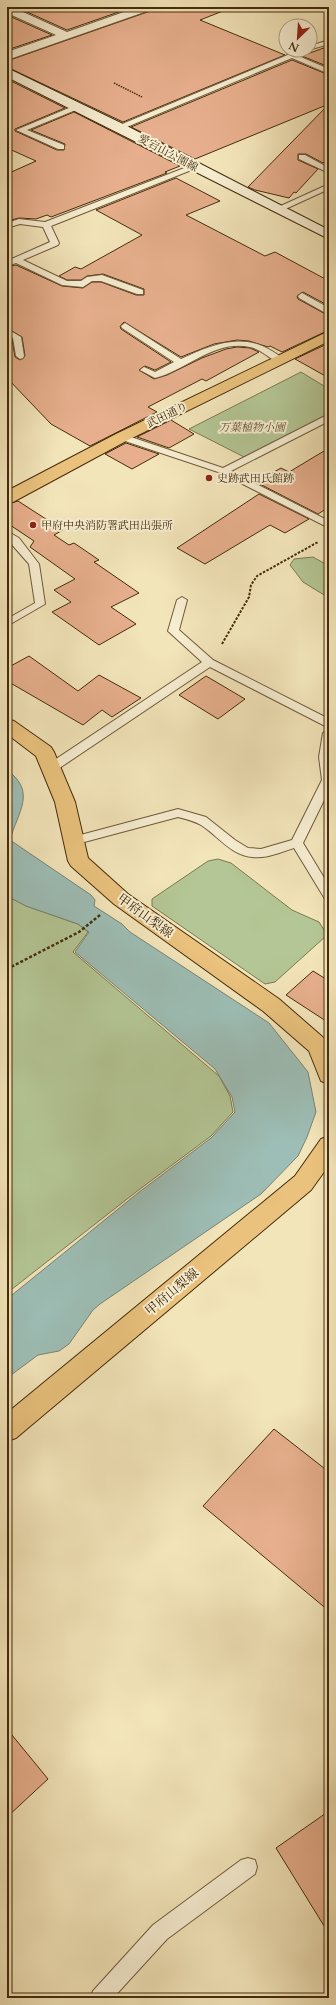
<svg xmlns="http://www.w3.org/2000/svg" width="336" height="2005" viewBox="0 0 336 2005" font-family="Cardo,'Noto Serif JP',serif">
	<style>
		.green { fill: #b4c695; stroke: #7c7950 }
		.water { fill: #9dbeb6; stroke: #798472 }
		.building { fill: #e7af8d; stroke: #442c0c }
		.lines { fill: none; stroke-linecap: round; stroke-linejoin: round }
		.lane-casing { stroke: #705a38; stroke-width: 2 }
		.street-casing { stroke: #705a38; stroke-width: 2 }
		.secondary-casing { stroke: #442c0c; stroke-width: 2 }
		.primary-casing { stroke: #442c0c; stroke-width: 2 }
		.path-far2 { stroke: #442c0c; stroke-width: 1.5; stroke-dasharray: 1.5 1; stroke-linecap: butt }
		.path-far1 { stroke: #442c0c; stroke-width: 2; stroke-dasharray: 2.5 1.5; stroke-linecap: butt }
		.path { stroke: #442c0c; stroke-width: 2.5; stroke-dasharray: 3 2; stroke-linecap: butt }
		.lane { fill: #f7eed2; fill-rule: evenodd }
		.street { fill: #f7eed2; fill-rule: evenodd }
		.secondary { fill: #f7eed2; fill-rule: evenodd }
		.primary { fill: #eac27d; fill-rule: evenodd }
		.poi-dot { fill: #8f2418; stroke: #f7eed2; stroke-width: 1.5 }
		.labels { text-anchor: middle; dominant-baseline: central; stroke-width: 4; stroke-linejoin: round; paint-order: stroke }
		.far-street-label { font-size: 11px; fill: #442c0c; stroke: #f7eed2 }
		.far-park-label { font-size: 11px; font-style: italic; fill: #60522e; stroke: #f7eed2 }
		.far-poi-label { font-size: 11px; fill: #442c0c; stroke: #f7eed2; text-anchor: start }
		.street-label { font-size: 13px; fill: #442c0c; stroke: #f7eed2 }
	</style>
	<rect width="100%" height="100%" fill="#f3e5ba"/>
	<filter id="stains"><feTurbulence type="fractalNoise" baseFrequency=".005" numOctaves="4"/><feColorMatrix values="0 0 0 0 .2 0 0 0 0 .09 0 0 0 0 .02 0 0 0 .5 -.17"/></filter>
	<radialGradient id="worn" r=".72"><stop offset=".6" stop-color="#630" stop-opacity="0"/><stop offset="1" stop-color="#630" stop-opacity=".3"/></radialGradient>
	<path class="green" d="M301,372L329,389V417L248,459L189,429Z
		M313,557L329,566V598L303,582L290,565L294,559Z
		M218,859L231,863L292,910L319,922L326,933V936L275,982L265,984L152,906V899L208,861Z
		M7,896L26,906L78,924L88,932L73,952L219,1076L230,1096L233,1112L211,1136L136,1192L7,1293Z"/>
	<path class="water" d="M7,770C37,792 18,811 10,840L91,895L95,900L94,906L122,924L130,932L269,1023L308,1072L316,1112L307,1137L298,1156L261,1194L100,1304L93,1310L69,1344L59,1351L38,1355L7,1378V1299L138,1193L211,1138L235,1112L232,1097L215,1069L75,952L89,932L78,924L26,906L7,896Z"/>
	<path class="building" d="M16,7H133L67,30Z
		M156,7H227L228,9L200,20L285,55L123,122L7,67V61L153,10Z
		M7,15L52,35L7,50Z
		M329,46V67L302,56Z
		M292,60L329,75V157L323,163L306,154H298V160L318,169L296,193L294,192L289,198L255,190L248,187L329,104L195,159L131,127Z
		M7,79L65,108L15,129V131L57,150H64L65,144L31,130L74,112L180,166L165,172L167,173L51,217L47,215L36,219L19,218L7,221V174L36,161L7,148Z
		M176,178L220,201L186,215L265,256L275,252L329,281V306L303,292L297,296L298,299L329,316V330L282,352L270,346L268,347L249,341L237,340L214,344L181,357L124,322L120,326L121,329L171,362L155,370L145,366L139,370L154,379L167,375L202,358L226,349L237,347L250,348L259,352L206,381L202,379L148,407L157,412L90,446L51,424L7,378V337L12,339L15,357L20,360L25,356L22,337L7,328V267L16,265L62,286L83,288L92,282H101L136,295H144V289L103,274L87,276L81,280H67L59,276L75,267L81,269L142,235L96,210Z
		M329,343V378L295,359Z
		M171,420L194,434L169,448L137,437Z
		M126,443L159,454L132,469L105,454Z
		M329,448V507L318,514L256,482L281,468L289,472Z
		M259,494L309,519L285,533L270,525L205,564L177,548Z
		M18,501L63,530L54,535L69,545L74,543L99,560L94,562L139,593L111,607L136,624L99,645L52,612L71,602L54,590L75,579L30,547L34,541L7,523V504Z
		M29,656L78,691L99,675L141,698L112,717L102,710L83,725L7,681V668Z
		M206,676L245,699L218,719L179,695Z
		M313,971L329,981V1023L286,995Z
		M274,1429L329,1472V1611L203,1506Z
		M7,1729L48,1779L7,1817Z
		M329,1811V1934L276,1848Z"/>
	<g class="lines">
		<defs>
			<path id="lane" d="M329,40V44L312,49L310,50V46Z
				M290,54H294L329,69V74L292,58L122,129L115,127Z
				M76,105L83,107L27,130L64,145V149H58L16,130Z
				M299,155H305L329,168V173L299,159Z
				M192,165L199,167L51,226L59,243L58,245L23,260L67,281H81L87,277L102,275L143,290V294H137L101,281H92L83,287L62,285L16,263L7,266V261L50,242L43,227L20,224L7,228V223L19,219L45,222Z
				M329,184V189L281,211L274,209Z
				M302,293L329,308V315L299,298L298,296Z
				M125,323L181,359C211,345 241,332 272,351C276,354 281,356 284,360L280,363L277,362C268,357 260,349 250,347C216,339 186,370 155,378L140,370L144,367L155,372L174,362L122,328L121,326Z
				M7,329L21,337L24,356L23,358L20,359L16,356L13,338L7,335Z
				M329,414V421L231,471L329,521V528L221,473L119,439L117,437L119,435H125L223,468Z
				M7,531L19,538L39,564L45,604L7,626V619L35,603L29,564L7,539Z
				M182,597L187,600L179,630L213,660L329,719V728L210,667L55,771H47L45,768L47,765L202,662L168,631L177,600Z
				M329,729V790L303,843L329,886V900L325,899L294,848C281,852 266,859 252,857C231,855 218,836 201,825C194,821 186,819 178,817L73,845L69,844L67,841L69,838L73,837L178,809L206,817L235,840L248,848L261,849L292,840L322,780L319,757L323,733Z
				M248,1858L255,1860L257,1867L255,1874L167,1939L113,1998H90L93,1991L153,1925L241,1860Z"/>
			<path id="street" d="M7,7H12L67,32L138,7H155L153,9L7,60V52L56,35L7,13Z"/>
			<path id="secondary" d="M7,68L123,124L329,230V239L7,77Z"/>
			<path id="primary" d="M329,331V341L128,440L13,502L7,503V491L116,434Z
				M7,719L14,721L51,747L54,752L75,802L88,858L128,894L279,999L326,1040L329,1046V1084L321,1081L309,1051L263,1011L114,904L71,866L68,861L55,802L36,756L7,734Z
				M329,1136V1165L311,1190L16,1438L7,1441V1413L295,1176L321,1139Z"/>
		</defs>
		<use href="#lane" class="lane-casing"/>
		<use href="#street" class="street-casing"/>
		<use href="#secondary" class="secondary-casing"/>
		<use href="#primary" class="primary-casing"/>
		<path class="path-far2" d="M114,83L142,97"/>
		<path class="path-far1" d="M222,644L249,597L251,585L257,576L318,542"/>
		<path class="path" d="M7,969L79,932L100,915"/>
		<use href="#lane" class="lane"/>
		<use href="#street" class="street"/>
		<use href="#secondary" class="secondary"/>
		<use href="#primary" class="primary"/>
	</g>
	<g class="poi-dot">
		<circle cx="209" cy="478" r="4"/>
		<circle cx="33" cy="525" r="4"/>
	</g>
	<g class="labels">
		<g class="far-street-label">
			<text transform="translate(168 153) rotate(28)">愛宕山公園線</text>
			<text transform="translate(167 415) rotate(-26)">武田通り</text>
		</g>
		<g class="far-park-label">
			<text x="252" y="427">万葉植物小園</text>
		</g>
		<g class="far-poi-label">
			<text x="217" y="478">史跡武田氏館跡</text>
			<text x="41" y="525">甲府中央消防署武田出張所</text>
		</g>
		<g class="street-label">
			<text transform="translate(145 916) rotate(36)">甲府山梨線</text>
			<text transform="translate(172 1292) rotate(-40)">甲府山梨線</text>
		</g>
	</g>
	<rect width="336" height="2005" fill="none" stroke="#f3e5ba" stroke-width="24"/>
	<rect x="8" y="8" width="320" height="1989" fill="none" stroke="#442c0c" stroke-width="2"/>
	<rect x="12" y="12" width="312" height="1981" fill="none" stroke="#442c0c"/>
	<g transform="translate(298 38) rotate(205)"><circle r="19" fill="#f7eed2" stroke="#afa083"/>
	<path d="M0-3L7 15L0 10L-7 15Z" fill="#8f2418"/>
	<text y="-6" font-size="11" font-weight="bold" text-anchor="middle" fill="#442c0c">N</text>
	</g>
	<rect width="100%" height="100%" filter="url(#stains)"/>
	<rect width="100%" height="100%" fill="url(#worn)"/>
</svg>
